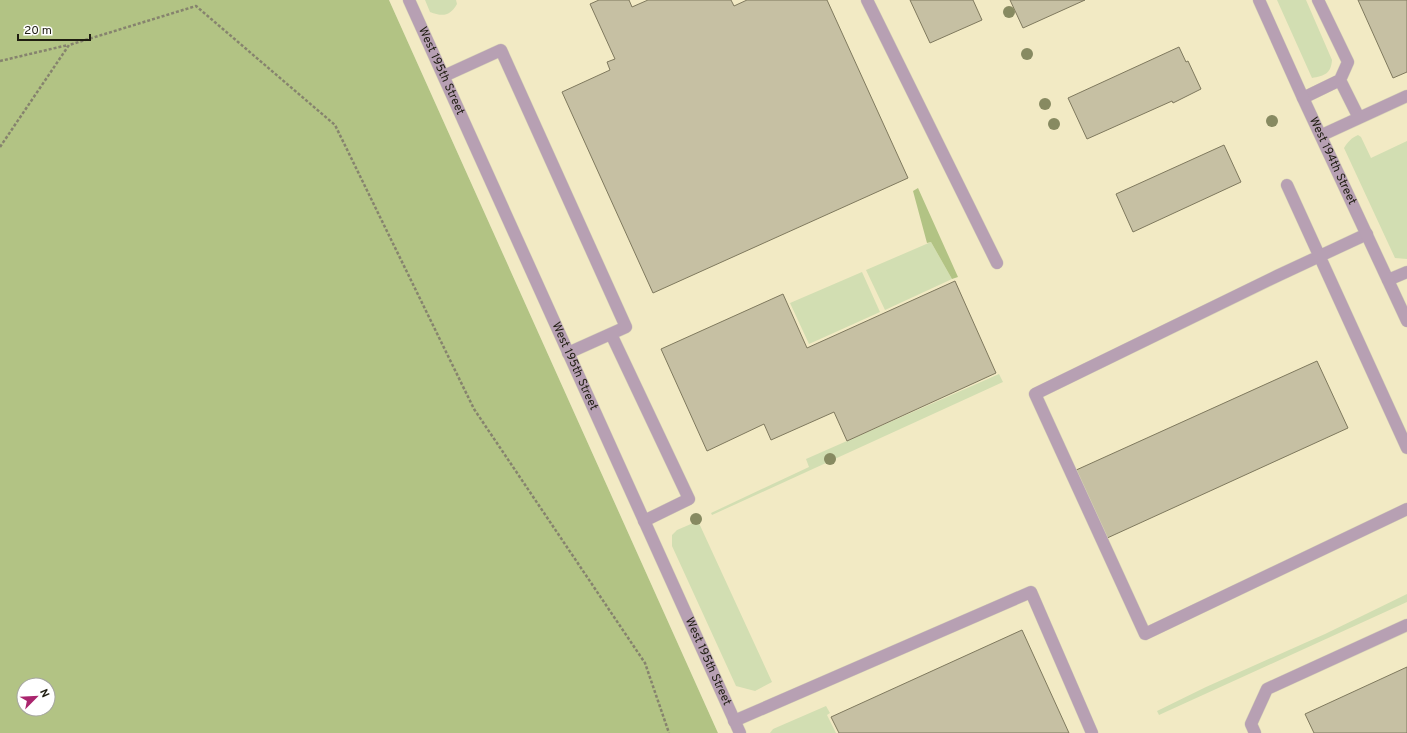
<svg xmlns="http://www.w3.org/2000/svg" width="1407" height="733" viewBox="0 0 1407 733" font-family="Overpass,sans-serif">
	<style>
		.built { fill: #f2eac4 }
		.green { fill: #d2deb2 }
		.forest { fill: #b2c384; fill-rule: evenodd }
		.building { fill: #c6c0a3; stroke: #7f795e }
		.lines { fill: none; stroke-linecap: round; stroke-linejoin: round }
		.lane-casing { stroke: #d8d3b7; stroke-width: 13 }
		.street-casing { stroke: #d8d3b7; stroke-width: 13 }
		.path { stroke: #86836e; stroke-width: 2.5; stroke-dasharray: 3 2; stroke-linecap: butt }
		.lane { stroke: #b7a0b3; stroke-width: 12 }
		.street { stroke: #b7a0b3; stroke-width: 12 }
		.tree { fill: #878a61 }
		.labels { text-anchor: middle; dominant-baseline: central; stroke-width: 4; stroke-linejoin: round; paint-order: stroke }
		.street-label { font-size: 12px; fill: #1f1d11; stroke: #fff }
	</style>
	<rect width="100%" height="100%" fill="#fbf6d7"/>
	<path class="built" d="M389,0H1407V733H718Z"/>
	<path class="green" d="M425,0H456L457,4C450,16 443,17 430,12Z
		M1277,0H1306L1332,60C1331,74 1324,76 1312,78Z
		M1358,135L1361,137L1371,158L1407,141V259L1395,258L1344,148C1348,142 1351,138 1358,135Z
		M931,242L952,279L885,310L866,270Z
		M862,272L880,312L809,344L790,303Z
		M999,374L1003,382L712,515L711,513L809,467L806,459Z
		M698,521L772,682L755,691L736,686L672,546V535L677,530Z
		M1407,594V602L1159,715L1157,711L1206,687L1325,634Z
		M826,706L830,713L827,715L836,733H770L773,729Z"/>
	<path class="forest" d="M0,0H389L718,733H0ZM24,685H48V709H24Z
		M918,188L958,277L952,279L931,242L927,243L913,191Z"/>
	<path class="building" d="M599,0H629L632,7L648,0H731L734,6L747,0H827L908,178L653,293L562,92L610,70L607,62L615,59L590,4Z
		M910,0H973L982,20L930,43Z
		M1010,0H1085L1023,28Z
		M1358,0H1407V72L1393,78Z
		M1179,47L1186,62L1188,61L1201,89L1173,103L1172,101L1087,139L1068,98Z
		M1224,145L1241,182L1133,232L1116,194Z
		M955,281L996,373L847,441L834,412L771,440L764,424L707,451L661,349L783,294L807,348Z
		M1317,361L1348,428L1105,539L1074,471Z
		M1022,630L1069,733H839L831,717Z
		M1407,667V733H1314L1305,714Z"/>
	<g class="lines">
		<defs>
			<path id="lane" d="M867,0L997,263
				M444,76L501,50L626,327L568,353
				M1340,80L1359,118
				M1303,98L1340,80L1348,62L1318,0
				M1322,135L1407,96
				M1287,185L1407,448
				M1367,234L1277,276L1035,394L1145,634L1407,509
				M1388,280L1407,272
				M611,334L689,499L644,521
				M734,721L1031,592L1092,733
				M1255,733L1251,724L1267,689L1407,625"/>
			<g id="street">
				<path id="s1" d="M409,0L740,733"/>
				<path id="s2" d="M1259,0L1303,98L1407,321"/>
			</g>
		</defs>
		<use href="#lane" class="lane-casing"/>
		<use href="#street" class="street-casing"/>
		<path class="path" d="M0,61L68,45
			M0,147L69,45L196,6L335,125L474,409L645,663L669,733"/>
		<use href="#lane" class="lane"/>
		<use href="#street" class="street"/>
	</g>
	<g class="tree">
		<circle cx="1009" cy="12" r="6"/>
		<circle cx="1027" cy="54" r="6"/>
		<circle cx="1045" cy="104" r="6"/>
		<circle cx="1272" cy="121" r="6"/>
		<circle cx="1054" cy="124" r="6"/>
		<circle cx="830" cy="459" r="6"/>
		<circle cx="696" cy="519" r="6"/>
	</g>
	<g class="labels">
		<g class="street-label">
			<text stroke="none"><textPath href="#s1" startOffset="78">West 195th Street</textPath></text>
			<text stroke="none"><textPath href="#s2" startOffset="177">West 194th Street</textPath></text>
			<text stroke="none"><textPath href="#s1" startOffset="402">West 195th Street</textPath></text>
			<text stroke="none"><textPath href="#s1" startOffset="726">West 195th Street</textPath></text>
		</g>
	</g>
	<g transform="translate(36 697) rotate(66)"><circle r="19" fill="#ffffff" stroke="#a5a5a0"/>
	<path d="M0-3L7 15L0 10L-7 15Z" fill="#aa256e"/>
	<text y="-6" font-size="11" font-weight="bold" text-anchor="middle" fill="#1f1d11">N</text>
	</g>
	<path d="M18 34v6h72v-6" fill="none" stroke="#1f1d11" stroke-width="2"/>
	<text x="24" y="34" font-size="12" fill="#1f1d11" stroke="#ffffff" stroke-width="3" paint-order="stroke">20 m</text>
</svg>
